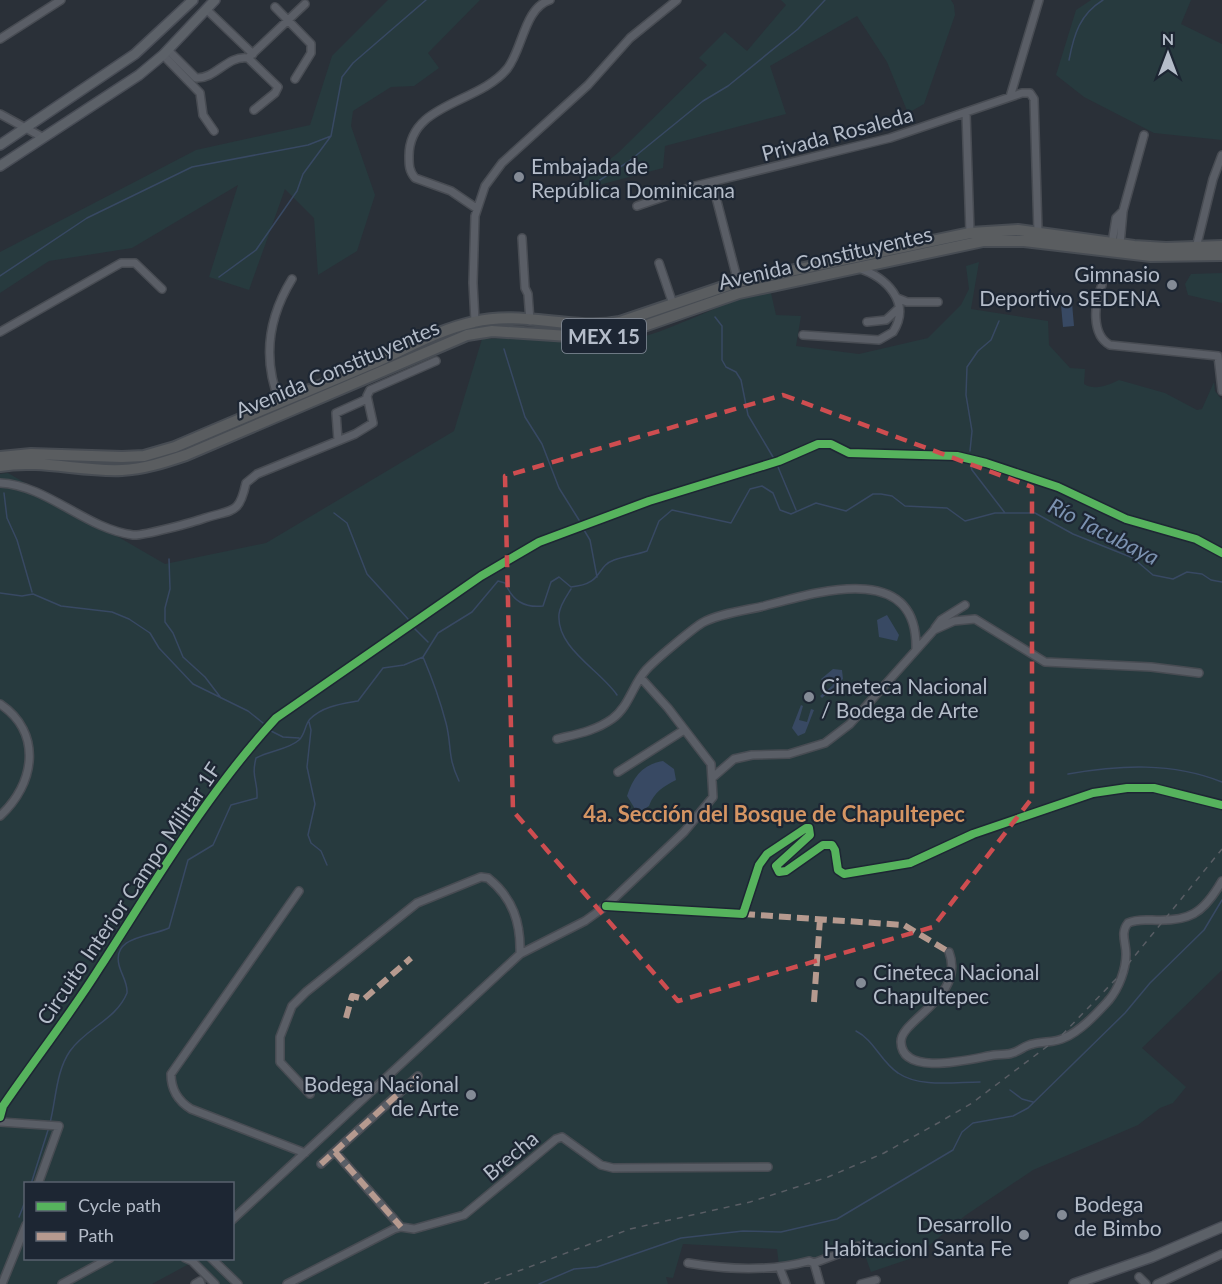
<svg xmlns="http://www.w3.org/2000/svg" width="1222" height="1284" viewBox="0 0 1222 1284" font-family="Lato,sans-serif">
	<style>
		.green { fill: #273a3e; fill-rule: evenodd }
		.water { fill: #384963 }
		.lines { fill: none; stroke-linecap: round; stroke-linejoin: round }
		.stream { stroke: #384963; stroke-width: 1.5 }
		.minor-casing { stroke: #484c53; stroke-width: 10 }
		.major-casing { stroke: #484c55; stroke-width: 12 }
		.highway-casing { stroke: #474c53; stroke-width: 14 }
		.minor { stroke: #5a5e66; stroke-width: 7 }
		.major { stroke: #5c6168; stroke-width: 9 }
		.highway { stroke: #5a5d60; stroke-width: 10 }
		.rail { stroke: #595d64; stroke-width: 1.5; stroke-dasharray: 6 6; stroke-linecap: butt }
		.quiet { stroke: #b69a8f; stroke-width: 6; stroke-dasharray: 12 6; stroke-linecap: butt }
		.cycleway-casing { stroke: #1d2633; stroke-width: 11 }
		.cycleway { stroke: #56b35d; stroke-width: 8 }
		.marked { fill: none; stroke: #ce4d50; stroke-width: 4.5; stroke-dasharray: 12 8; stroke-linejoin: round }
		.poi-dot { fill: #848b96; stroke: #1d2633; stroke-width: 2 }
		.labels { text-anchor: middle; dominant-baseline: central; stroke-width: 4.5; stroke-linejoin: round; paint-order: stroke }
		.shield { fill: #1d2633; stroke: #878f9c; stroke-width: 1.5 }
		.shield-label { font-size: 20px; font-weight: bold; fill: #b4bcc9 }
		.street-label { font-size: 21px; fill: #b4bcc9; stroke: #1d2633 }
		.poi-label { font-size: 21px; fill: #b4bcc9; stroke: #1d2633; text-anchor: start }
		.water-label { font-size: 22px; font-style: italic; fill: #7c92b1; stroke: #1d2633 }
		.neighbourhood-label { font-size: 22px; font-weight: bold; fill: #d59563; stroke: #1d2633 }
	</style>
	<rect width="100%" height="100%" fill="#2a3038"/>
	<path class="green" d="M388,0H480L428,53L439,68L414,86L391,87L353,111L351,126L375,195L357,251L318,275L314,218L285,189L249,290L209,277L238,185L132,248L49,261L0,293V252L196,150L310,125L332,56Z
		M781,0H951L954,5L955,15L924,104L908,113L887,62L857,16L770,66L786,114L665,146L663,168L569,193L619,152L707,65L699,58L725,32L747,51L786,5Z
		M1091,0H1191L1181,24L1222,44V140L1154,133L1084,97L1056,75L1076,10Z
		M979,262L971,309L1048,321L1049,345L1070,368L1085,369L1084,384C1095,391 1109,385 1119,380L1165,393L1197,410L1202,409L1214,382L1215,391L1222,400V970L1142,1048L1186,1087L1173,1103L1160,1108L1138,1125L1033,1170L966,1215L915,1257L871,1272L861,1244L817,1258L779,1265L777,1249L683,1244L673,1278L666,1277L668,1284H210L189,1264L152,1284H0V474L8,473L165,564L266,543L454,431L482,339C526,335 569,347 612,343C654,339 695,315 735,301C746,297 759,296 771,293L776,315L801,316L796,346L859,354L928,338L961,305L969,289L966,266ZM26,1184H232V1258H26Z
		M1222,273V303L1188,295L1185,284L1191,274Z"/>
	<path class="water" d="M1072,303L1074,326L1063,327L1061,305Z
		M887,615L899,635L897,641L879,637L877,620Z
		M833,669L842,670L843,679L822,698L820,696L833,685L827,678L823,682L821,679Z
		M801,705L803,706L799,720L807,722L811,709L814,710L805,733L798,736L792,728Z
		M663,761L674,769L676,780C664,786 654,792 649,806L640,812L635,809L627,796C633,777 643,764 663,761Z"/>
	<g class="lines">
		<path class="stream" d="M1069,60C1074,34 1080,14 1103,0
			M578,194L628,162L703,101L728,86L798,29L825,0
			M0,276L87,218L192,167L308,145L331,136
			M219,277L256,250L297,191L303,174L331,136L342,77L353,63L426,0
			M715,317L722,326V360L726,367L736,372L741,380L748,415L773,457
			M504,349L525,417L542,444L559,488L579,520
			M970,451L972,431L966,395L967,367L978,351L991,340L999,321
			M970,463L972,470L1005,513
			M778,467L796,510
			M4,493L7,518L17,540L32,592
			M334,513L347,523L367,574L408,619
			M584,530L590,540L597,577
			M169,559L170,589L165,608V622L173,633L183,657L205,677L221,698
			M571,589C566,597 560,605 559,614C556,648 600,670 617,695
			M0,593L22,596L33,594L61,606L112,612L129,619L150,633L159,648L193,684L248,711L263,723
			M414,628L428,642
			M423,657C432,678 440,700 446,723C452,746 447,756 459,781
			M309,722L311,730L307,767L315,804L308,835L311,843L321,851L327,865
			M271,731L283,737L299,738
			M1068,774C1120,765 1172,762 1222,782
			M856,1031C874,1040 881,1062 898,1073C920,1088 955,1082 980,1082
			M1010,1090L1022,1099L1033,1102
			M50,1123C56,1100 56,1071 70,1051C86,1028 116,1020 127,993C128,983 121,974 119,965C112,936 150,937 169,928L188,860L213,845L231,805L257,798C258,780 251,778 256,758C270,750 288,750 299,740C305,735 305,724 310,719C323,706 341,704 358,701L383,668L404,665L423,657L438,633L472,612L498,581L505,583C513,601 524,608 543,606L551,582L559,577L571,587C604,584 595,567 614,560C625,556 636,555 647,551L659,521L672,510L731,523L750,489L762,486L773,493L780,510L791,514L816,503L846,511L873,494H881L892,496L905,506L947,508L965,521L995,513H1035L1073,534L1133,558L1153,575L1173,579L1187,572L1202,574L1211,580L1222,582
			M31,1184L49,1127
			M19,1217L26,1199
			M539,1284L574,1269L597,1267L681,1238L743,1231L781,1232L837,1219L953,1150L962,1132L973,1123L1013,1116L1028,1108L1125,1013L1150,983L1204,930L1222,900"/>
		<defs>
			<path id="minor" d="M275,7L311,44V53L295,79
				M206,9L253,54
				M0,39L61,0
				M168,50L196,78C216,79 227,55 248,58L278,87L275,93L254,110
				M163,55L200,93L203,115L214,131
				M248,58L305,4
				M1010,97L1039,0
				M966,113L970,233
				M0,114L42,137
				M712,182L738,282
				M637,206L695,186L890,138L1022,93H1030L1034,99L1038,232
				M476,208L451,191L415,178C409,171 409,165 409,156C409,103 478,104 507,69C523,49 524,8 550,0
				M522,238L525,288L528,294L530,321
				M1112,243L1116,218L1123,211
				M1120,244L1123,211L1144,135
				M1196,248L1213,179L1222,155
				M659,263L673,304
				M1102,285C1094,303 1091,335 1110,345L1218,356L1222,391
				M897,298L907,302H938
				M475,321L473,283L475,216L485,186L502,163L588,85L630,38L677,0
				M867,322L886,320L899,308
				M0,332L121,263H135L162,289
				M803,335L879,340L893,332C912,302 886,277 858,268
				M280,403C262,359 268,318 292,279
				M338,440L336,413L367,399
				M0,483C47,485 86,529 133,535C143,536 194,522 205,518C233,509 239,515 246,483L257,474L355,434L373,423L367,396L370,390L436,361
				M935,628L941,620L965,605
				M0,704C43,733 35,784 0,816
				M557,739C577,734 595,731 612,719C629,707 633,684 646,670C655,660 691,630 702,623C717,614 747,610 764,606C817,592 918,560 916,649
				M618,772L684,730
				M712,778L734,759L752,755L789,754L825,743L850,724L934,630L954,621L975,619L1045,662L1151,667L1199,673
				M299,891L171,1074C171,1090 178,1101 191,1109L305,1153
				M606,906L743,914L759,865L767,854L806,828H809L810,835L776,866L779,872L786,871L823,845H832L835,850L838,870L844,874L910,863L973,834L1093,793L1127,788H1154L1222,805
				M949,952C966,997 900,1020 901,1042C902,1078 974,1058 994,1055C1000,1054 1007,1055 1012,1053C1020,1051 1025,1045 1033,1044C1043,1041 1055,1043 1064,1038C1081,1031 1097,1013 1109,1000C1119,988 1126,969 1126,954C1126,942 1120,933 1128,923C1136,919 1143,920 1152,920C1189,922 1203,914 1222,881
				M310,1094L280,1062V1037L292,1006L306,992L417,903L481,877L488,878C513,898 521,923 520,954
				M0,1117L3,1106C35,1059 70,1015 100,967C155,882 207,793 276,718L481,576L539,542L649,501L779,461L818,444H831L849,453L957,456L986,463L1058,487L1126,519L1196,539L1222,553
				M0,1122L59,1126L38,1184
				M335,1152L401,1227
				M321,1164L418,1076
				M232,1220L520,954L585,921L606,906L684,832L713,797L711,764L668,708L641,678
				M185,1258L192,1261L215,1284
				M211,1258L238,1284
				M688,1263C729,1270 769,1272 809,1261L814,1263L859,1246
				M814,1263L820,1284
				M780,1269L786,1284
				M1139,1277L1146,1284
				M2,1284L26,1225
				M62,1284L110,1258
				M195,1284L200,1281L201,1284
				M287,1284L394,1229L401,1227L414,1229L464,1215L556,1139L562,1137L601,1165L613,1168L768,1167
				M861,1284L876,1280
				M1157,1284L1222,1254"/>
			<path id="major" d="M0,145L135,54L193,0
				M0,166L139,75L163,55L215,0
				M1074,1284L1152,1257L1222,1227"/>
			<path id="highway" d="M0,457L31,454L122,457L144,456L175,447C239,419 304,393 369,365C404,350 437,330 474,322C522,310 572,331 620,322L738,282L970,233L1018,230L1134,246L1166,248L1222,246
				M0,466C41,459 81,472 122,470C144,469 165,462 186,455L467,335L492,331L584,337L621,334L739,293L983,241H1024L1151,256L1222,255"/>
		</defs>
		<use href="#minor" class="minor-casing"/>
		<use href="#major" class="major-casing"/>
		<use href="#highway" class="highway-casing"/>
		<use href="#minor" class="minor"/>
		<use href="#major" class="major"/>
		<use href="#highway" class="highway"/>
		<path class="rail" d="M484,1284L630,1229L750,1202L828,1177L884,1153L938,1123L972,1103L1061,1036L1115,980L1222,849"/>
		<path class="quiet" d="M743,914L904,925L949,952
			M814,1002L820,919
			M346,1018L352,996L364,999L411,958
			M335,1152L401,1227
			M321,1164L418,1076"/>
		<defs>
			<path id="cycleway" d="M606,906L743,914L759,865L767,854L806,828H809L810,835L776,866L779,872L786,871L823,845H832L835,850L838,870L844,874L910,863L973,834L1093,793L1127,788H1154L1222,805
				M0,1117L3,1106C35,1059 70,1015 100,967C155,882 207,793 276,718L481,576L539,542L649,501L779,461L818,444H831L849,453L957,456L986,463L1058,487L1126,519L1196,539L1222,553"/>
		</defs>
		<use href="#cycleway" class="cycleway-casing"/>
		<use href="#cycleway" class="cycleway"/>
	</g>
	<path class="marked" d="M783,395L1032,487V798L933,927L678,1001L513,811L505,476Z"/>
	<g class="poi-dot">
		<circle cx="519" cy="177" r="6"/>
		<circle cx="1172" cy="285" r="6"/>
		<circle cx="809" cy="697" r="6"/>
		<circle cx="861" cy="983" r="6"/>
		<circle cx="471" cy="1095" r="6"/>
		<circle cx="1062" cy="1215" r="6"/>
		<circle cx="1024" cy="1235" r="6"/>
	</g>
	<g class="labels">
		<rect class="shield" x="562" y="319" width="84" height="34" rx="4.5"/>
		<g class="shield-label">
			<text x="604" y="336">MEX 15</text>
		</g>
		<g class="street-label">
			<text transform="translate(837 133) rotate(-15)">Privada Rosaleda</text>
			<text transform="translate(825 257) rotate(-13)">Avenida Constituyentes</text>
			<text transform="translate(337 368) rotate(-23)">Avenida Constituyentes</text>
			<text transform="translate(128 893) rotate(-56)">Circuito Interior Campo Militar 1F</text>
			<text transform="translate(510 1155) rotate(-40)">Brecha</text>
		</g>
		<g class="poi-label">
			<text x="531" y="165">Embajada de<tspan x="531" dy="24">República Dominicana</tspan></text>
			<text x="1160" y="273" text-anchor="end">Gimnasio<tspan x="1160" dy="24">Deportivo SEDENA</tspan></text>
			<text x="821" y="685">Cineteca Nacional<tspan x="821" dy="24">/ Bodega de Arte</tspan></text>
			<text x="873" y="971">Cineteca Nacional<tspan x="873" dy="24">Chapultepec</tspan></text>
			<text x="459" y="1083" text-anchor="end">Bodega Nacional<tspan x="459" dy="24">de Arte</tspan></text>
			<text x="1074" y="1203">Bodega<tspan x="1074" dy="24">de Bimbo</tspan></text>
			<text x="1012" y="1223" text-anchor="end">Desarrollo<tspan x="1012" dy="24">Habitacionl Santa Fe</tspan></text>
		</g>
		<g class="water-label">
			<text transform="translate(1104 531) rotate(27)">Río Tacubaya</text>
		</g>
		<g class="neighbourhood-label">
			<text x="774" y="813">4a. Sección del Bosque de Chapultepec</text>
		</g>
	</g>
	<rect x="24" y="1182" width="210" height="78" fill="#1d2633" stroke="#59626f" stroke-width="1.5"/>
	<rect x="36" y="1202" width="30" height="9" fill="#56b35d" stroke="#59626f" stroke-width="1.5"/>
	<text x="78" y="1212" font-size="18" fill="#b4bcc9">Cycle path</text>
	<rect x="36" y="1232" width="30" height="9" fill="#b69a8f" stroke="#59626f" stroke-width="1.5"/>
	<text x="78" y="1242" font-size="18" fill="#b4bcc9">Path</text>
	<g transform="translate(1168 54)" stroke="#1d2633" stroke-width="4.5" paint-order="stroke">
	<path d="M0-4.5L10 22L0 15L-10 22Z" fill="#b4bcc9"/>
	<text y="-9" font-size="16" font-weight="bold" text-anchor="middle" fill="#b4bcc9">N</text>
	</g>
</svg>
